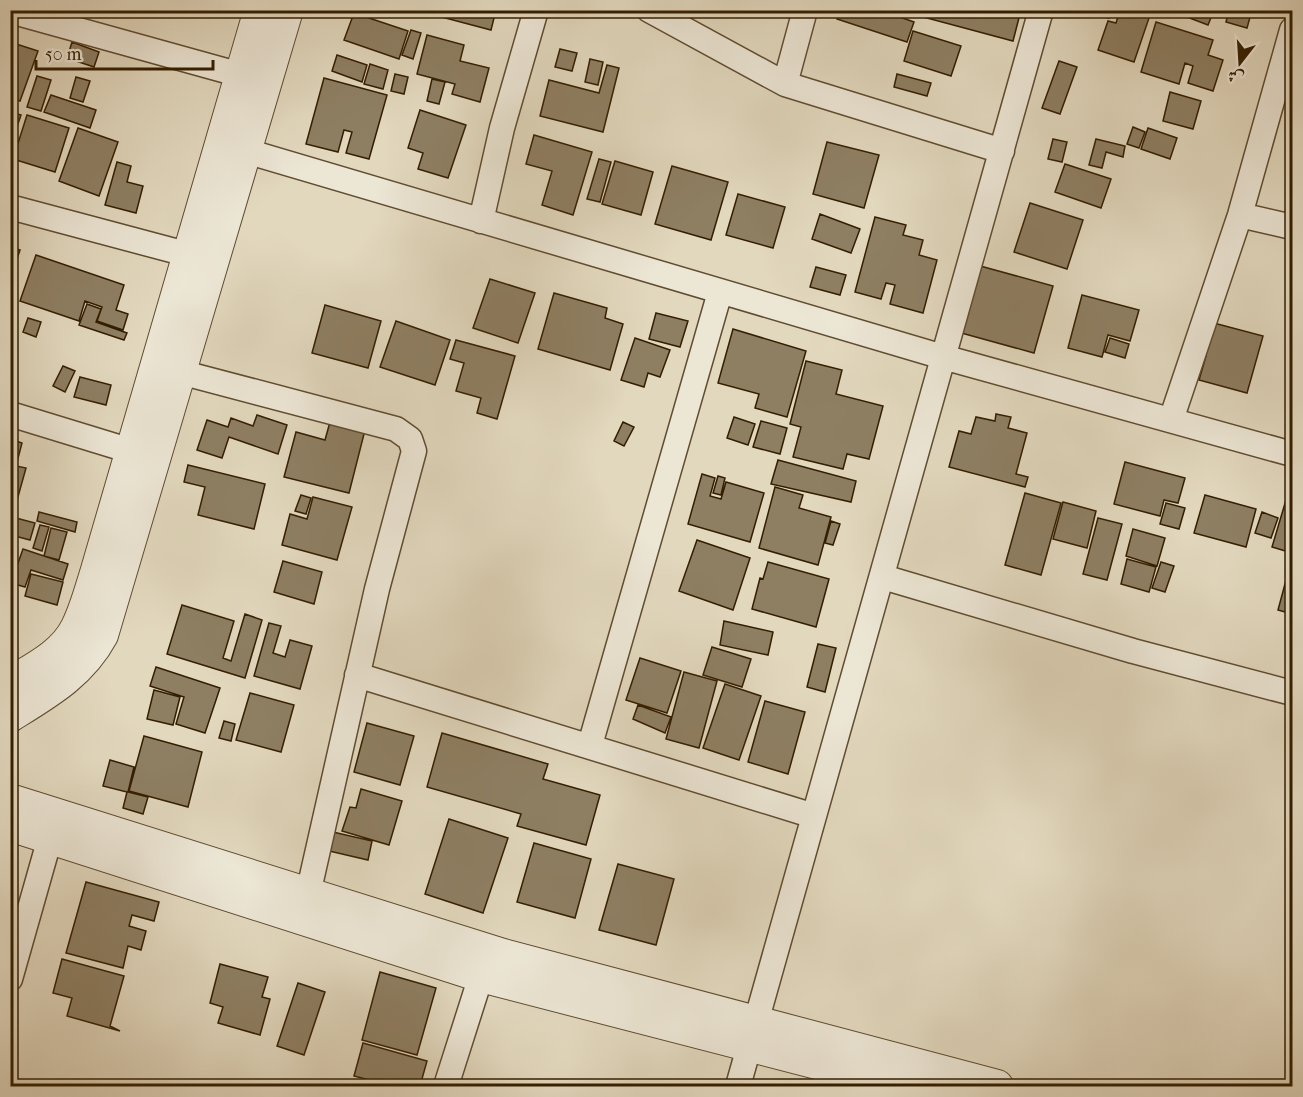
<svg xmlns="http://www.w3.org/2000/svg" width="1303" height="1097" viewBox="0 0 1303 1097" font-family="'IM FELL French Canon',Amiri,serif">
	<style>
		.building { fill: #8e7f63; stroke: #341e00; stroke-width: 1.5 }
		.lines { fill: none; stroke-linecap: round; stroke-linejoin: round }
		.minor-casing { stroke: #604c30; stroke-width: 27 }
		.tertiary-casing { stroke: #604c30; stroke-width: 34 }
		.minor { stroke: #ece6d5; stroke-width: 24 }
		.tertiary { stroke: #ece6d5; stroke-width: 32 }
	</style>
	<rect width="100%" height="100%" fill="#e2d8be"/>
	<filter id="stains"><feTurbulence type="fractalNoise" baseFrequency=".00333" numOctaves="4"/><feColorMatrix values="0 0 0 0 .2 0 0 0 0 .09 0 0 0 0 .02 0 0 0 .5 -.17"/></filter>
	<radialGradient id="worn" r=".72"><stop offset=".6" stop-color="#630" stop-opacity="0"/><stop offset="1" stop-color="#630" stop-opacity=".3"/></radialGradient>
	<path class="building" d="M436,10H496L491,30L434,15Z
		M840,10H880L914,22L907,42L837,19Z
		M913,10H1021L1013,41L912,14Z
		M1098,10H1111L1109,18L1096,15Z
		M1120,10H1137L1150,15L1134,62L1098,50L1108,21L1116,23Z
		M1189,10L1212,15L1208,25L1187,17Z
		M1205,10H1227L1225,17Z
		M1229,10H1252L1247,28L1226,22Z
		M354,13L408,31L399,59L344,40Z
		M1156,22L1213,40L1208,55L1223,60L1213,91L1188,83L1193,66L1185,63L1179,84L1141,72Z
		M411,30L421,33L413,59L402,55Z
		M913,31L961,46L951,76L904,61Z
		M427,35L464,45L460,61L489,68L480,102L452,94L455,84L417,74Z
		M10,42L38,51L20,101L10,98Z
		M72,42L99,52L94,67L67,58Z
		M560,49L577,53L572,71L555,67Z
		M337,55L367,65L362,82L332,71Z
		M590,59L603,62L598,85L585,82Z
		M1059,61L1077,67L1060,114L1042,108Z
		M370,64L388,70L383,89L364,84Z
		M607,65L619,68L603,132L540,116L549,80L599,93Z
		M395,74L408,77L404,94L391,91Z
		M897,74L931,83L927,96L894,87Z
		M37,76L51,80L41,111L27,107Z
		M76,77L90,81L83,102L70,98Z
		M324,78L387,95L369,159L346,153L352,132L344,130L338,152L306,144Z
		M432,79L445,82L439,104L427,101Z
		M1170,92L1201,101L1193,129L1163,121Z
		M51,95L96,110L90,128L44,112Z
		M420,110L466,125L448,178L418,169L423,153L408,148Z
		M10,112L21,115L10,147Z
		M27,115L69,128L55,172L13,159Z
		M1133,127L1145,132L1139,148L1127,144Z
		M78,128L118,142L99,196L59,181Z
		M1148,128L1177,138L1170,159L1141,149Z
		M534,135L592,152L573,215L542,205L552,171L526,164Z
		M1053,139L1067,142L1062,162L1048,159Z
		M1096,139L1125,146L1123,157L1106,152L1102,168L1089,165Z
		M827,142L879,155L864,208L813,194Z
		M599,159L611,162L600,202L587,199Z
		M615,161L653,172L641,215L602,204Z
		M117,162L131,166L127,182L143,186L136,213L105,205Z
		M1065,164L1111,179L1101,208L1055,192Z
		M672,166L728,182L711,240L655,224Z
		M738,194L785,207L773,248L726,235Z
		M1030,203L1083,220L1067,269L1014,252Z
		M820,214L860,229L851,253L812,239Z
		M875,217L906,225L903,235L923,240L919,255L937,260L923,313L890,304L895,285L886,283L881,299L855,292Z
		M10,247L20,250L15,265L10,263Z
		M36,255L124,285L116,310L128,314L123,330L97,321L102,307L85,301L79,321L20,301Z
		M973,264L1053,286L1034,353L954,331Z
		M816,267L846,275L840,295L810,287Z
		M490,279L535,293L518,343L473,328Z
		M554,293L607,308L605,318L623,324L610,370L538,349Z
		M1082,295L1139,310L1130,341L1108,335L1102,357L1068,348Z
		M87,304L101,309L96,322L127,333L124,340L79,325Z
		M325,305L381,321L368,368L312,353Z
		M656,313L688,321L680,347L649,339Z
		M28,318L41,322L36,337L23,332Z
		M396,321L450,340L435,385L380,367Z
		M1210,322L1263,336L1247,393L1199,380L1206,356L1201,355Z
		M733,329L806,351L787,417L755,408L759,394L718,383Z
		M635,338L670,350L660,377L648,373L644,387L621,380Z
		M1110,338L1129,344L1125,358L1105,352Z
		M456,340L515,356L497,419L477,413L481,398L456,391L464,363L450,359Z
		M806,361L842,370L836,394L883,406L869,459L847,454L843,469L793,457L801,427L790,424Z
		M806,361L842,370L836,394L883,406L869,459L847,454L843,469L793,457L801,427L790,424Z
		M63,366L75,371L65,392L53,386Z
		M1292,367V392L1286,390Z
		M80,377L111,385L106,405L74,397Z
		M996,414L1011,417L1008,428L1027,433L1016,474L1028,477L1025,487L949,467L959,431L971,434L976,417L995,421Z
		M257,415L287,425L278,454L229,437L222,458L197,450L207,420L228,427L231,418L253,426Z
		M734,417L755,424L748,445L727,438Z
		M761,421L787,428L780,454L753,447Z
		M330,422L365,430L349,493L284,477L296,432L325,440Z
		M623,422L634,427L624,446L614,441Z
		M10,439L22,443L16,466L26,468L16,504L10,503Z
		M778,460L856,481L851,502L771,484Z
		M1125,462L1185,478L1178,503L1164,500L1160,516L1114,504Z
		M188,465L265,484L254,529L198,515L205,487L184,482Z
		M702,474L715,478L710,496L721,499L726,482L764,493L750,542L688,524Z
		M718,476L725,478L721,495L713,493Z
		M775,487L803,495L799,508L831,517L818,565L759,548Z
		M1025,493L1061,503L1041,575L1005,565Z
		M301,495L311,498L306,514L295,511Z
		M1205,495L1256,509L1246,547L1194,533Z
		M313,497L352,507L337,560L282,545L290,514L307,519Z
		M1286,500L1292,502V553L1272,547Z
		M1063,502L1096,511L1087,548L1053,539Z
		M1166,503L1185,508L1179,529L1160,524Z
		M39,512L77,522L75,532L37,521Z
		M1262,512L1278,518L1271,538L1255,533Z
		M16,518L35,523L30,540L11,535Z
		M1098,518L1122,524L1107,580L1083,574Z
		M831,521L840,524L833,545L825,543Z
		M40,525L49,527L42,551L33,548Z
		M51,528L67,532L59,560L44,556Z
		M1133,529L1165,538L1157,566L1126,556Z
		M697,540L750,558L733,610L679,591Z
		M10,547L17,549L10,571Z
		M23,549L68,564L63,580L31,570L25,587L11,583Z
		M1127,559L1156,567L1149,592L1121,584Z
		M283,561L322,572L314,604L274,592Z
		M768,562L829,579L816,627L752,609L760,578L763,579Z
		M1161,562L1174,566L1165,592L1152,588Z
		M1289,569L1292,570V614L1278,610Z
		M31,574L63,582L57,605L25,596Z
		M182,605L234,621L223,658L231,661L245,614L262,620L245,678L167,654Z
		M724,621L773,632L768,655L720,645Z
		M269,623L281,626L273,653L285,657L290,640L312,646L300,689L254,676Z
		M818,644L836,648L825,692L807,687Z
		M712,647L751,659L742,687L703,675Z
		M640,658L681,671L667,713L626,700Z
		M156,667L220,688L205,733L176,724L184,697L150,686Z
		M684,672L717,681L699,748L666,739Z
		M725,684L761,696L739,760L703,748Z
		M154,690L180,697L173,725L147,719Z
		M250,693L294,705L281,752L236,740Z
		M765,701L805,712L788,774L748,762Z
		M638,705L671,717L665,733L633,719Z
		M224,721L235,724L231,741L219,738Z
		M367,723L414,736L400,785L354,772Z
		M442,733L548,764L543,779L600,795L586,845L517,826L521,814L427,787Z
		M144,736L202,752L188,807L129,791Z
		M110,760L134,767L128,792L148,797L143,814L123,808L127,792L103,786Z
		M361,789L402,801L389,845L342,831L350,807L356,808Z
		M449,819L508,838L483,913L425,894Z
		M333,832L372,841L368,860L329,851Z
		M534,843L591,859L575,918L517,902Z
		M618,864L674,879L656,945L599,930Z
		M86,882L159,902L154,921L132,915L129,926L146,931L141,950L128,946L123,968L66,953Z
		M62,959L124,976L110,1026L120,1031L67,1016L72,998L53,993Z
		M220,964L268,977L262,997L270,999L260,1035L218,1023L223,1007L210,1003Z
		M380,972L436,988L417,1055L362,1040Z
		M298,983L325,992L304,1055L277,1046Z
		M363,1043L427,1061L420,1086H392L354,1076Z"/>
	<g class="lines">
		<defs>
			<path id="minor" d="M649,10L785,84L1002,151
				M10,11L241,75
				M785,84L805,10
				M246,151L943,357L1292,454
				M10,207L190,255
				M1240,215L1292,227
				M481,221L502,128L536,10
				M180,372L396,429L410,439L414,451L377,589L308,894
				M10,414L131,451
				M1171,420L1240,215L1292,30
				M883,577L1133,651L1292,693
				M357,675L814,816
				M590,745L720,292
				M10,979L50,838
				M446,1086L481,976
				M738,1086L1041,10"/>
			<path id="tertiary" d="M10,683C35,668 64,654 77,627C86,609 91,589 97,570L260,10
				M10,716C47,693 81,674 102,635L287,10
				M10,800L503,955L997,1086
				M10,825L481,976L906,1086"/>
		</defs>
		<use href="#minor" class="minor-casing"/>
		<use href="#tertiary" class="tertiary-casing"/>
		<use href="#minor" class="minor"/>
		<use href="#tertiary" class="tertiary"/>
	</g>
	<rect width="1303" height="1097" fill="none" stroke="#e2d8be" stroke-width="36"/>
	<rect x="12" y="12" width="1279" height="1073" fill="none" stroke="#341e00" stroke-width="3"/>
	<rect x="18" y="18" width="1267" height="1061" fill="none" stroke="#341e00" stroke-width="1.5"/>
	<g transform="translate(1240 63) rotate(197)" stroke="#ece6d5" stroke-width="4.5" paint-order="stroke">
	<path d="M0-4.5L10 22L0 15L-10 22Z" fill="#341e00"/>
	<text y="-9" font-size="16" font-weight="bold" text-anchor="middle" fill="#341e00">ش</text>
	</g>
	<path d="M36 60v9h177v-9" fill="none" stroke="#341e00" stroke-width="3"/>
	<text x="45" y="60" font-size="18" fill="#341e00" stroke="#ece6d5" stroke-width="4.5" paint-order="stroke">50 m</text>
	<rect width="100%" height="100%" filter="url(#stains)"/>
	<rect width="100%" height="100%" fill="url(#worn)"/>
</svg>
